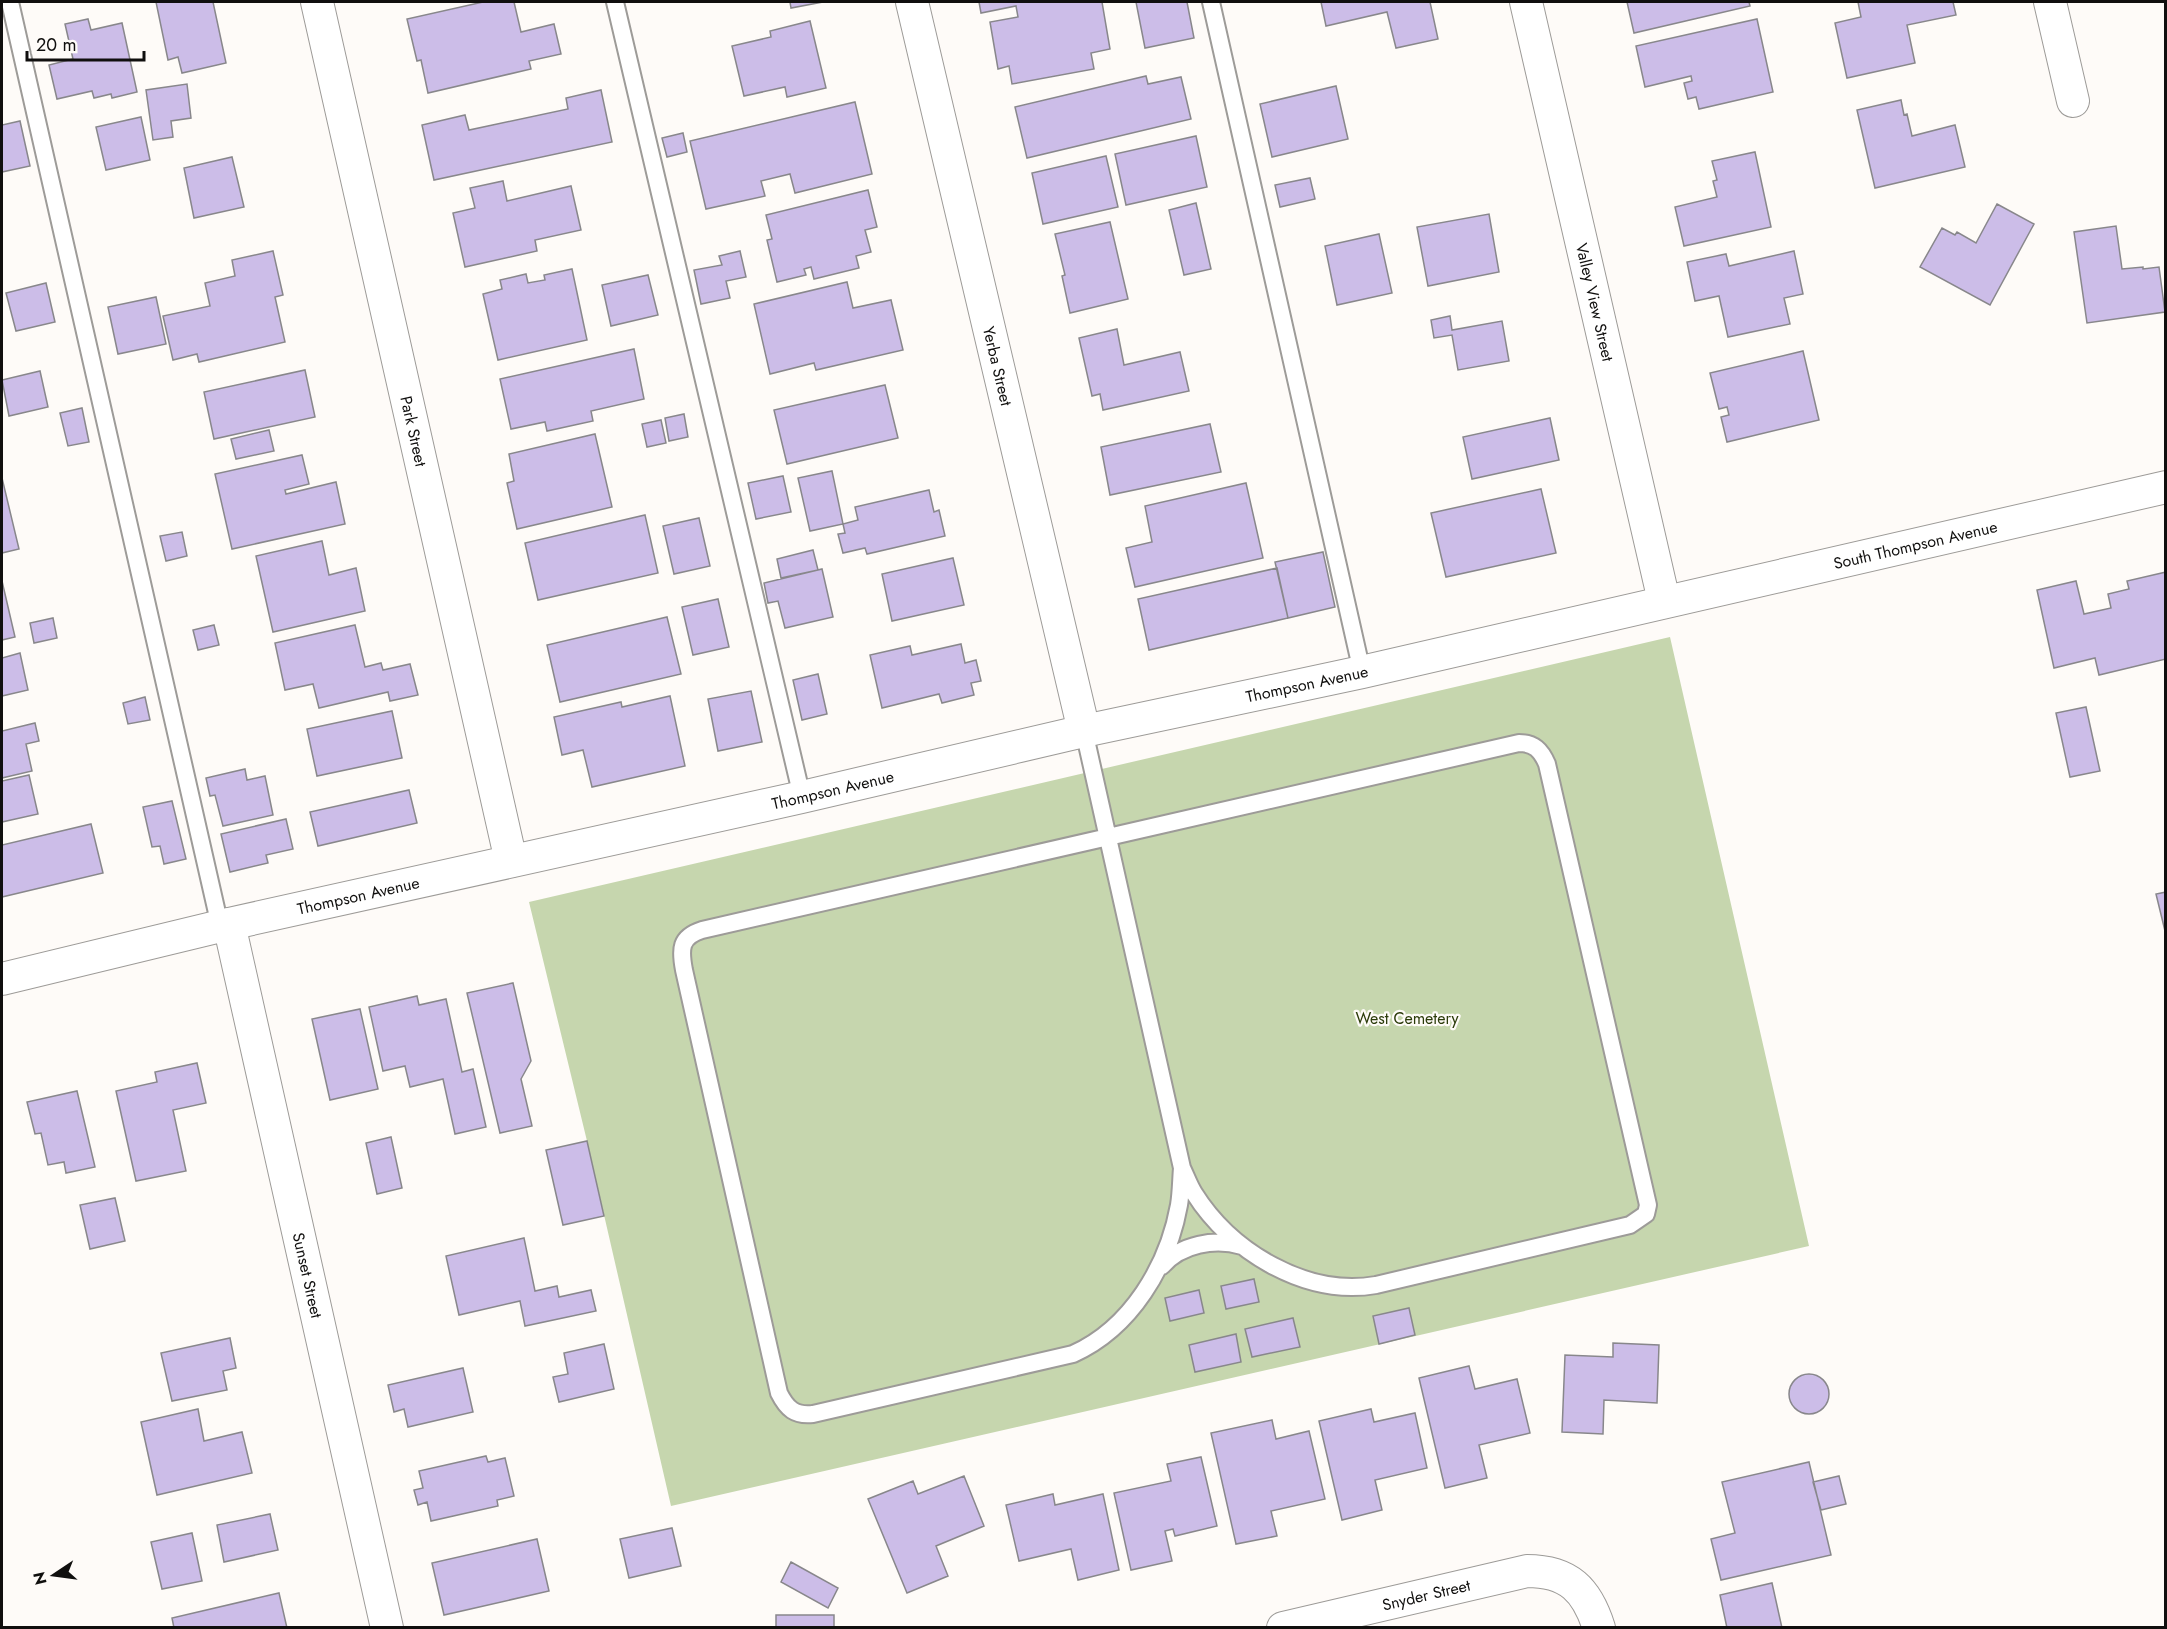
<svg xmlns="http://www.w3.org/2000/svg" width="2167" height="1629" viewBox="0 0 2167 1629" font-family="Jost,sans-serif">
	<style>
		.green { fill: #c6d6ae }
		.building { fill: #ccbde8; stroke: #88878b; stroke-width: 1.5 }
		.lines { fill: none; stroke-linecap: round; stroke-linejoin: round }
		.service-casing { stroke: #9d9b98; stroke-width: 20 }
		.minor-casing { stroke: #9d9b98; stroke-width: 34 }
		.service { stroke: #fff; stroke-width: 16 }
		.minor { stroke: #fff; stroke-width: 32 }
		.labels { text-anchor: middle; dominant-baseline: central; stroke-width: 4.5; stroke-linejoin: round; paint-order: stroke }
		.street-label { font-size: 16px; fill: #100f0e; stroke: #fefbf8 }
		.park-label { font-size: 16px; fill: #2b3b0a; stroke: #fefbf8 }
	</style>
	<rect width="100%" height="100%" fill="#fefbf8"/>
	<path class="green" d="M1670,637L1809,1246L671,1506L587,1141L529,902Z"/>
	<path class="building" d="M156,2H213L226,63L182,73L178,57L168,60Z
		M483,2H514L521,32L554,24L561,54L529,61L531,69L428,93L421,60L417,61L407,19Z
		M790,2H823L791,8Z
		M979,2H1102L1110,49L1091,53L1094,69L1012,84L1009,66L998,69L990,22L1018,17L1016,6L981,13Z
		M1136,2H1187L1194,38L1145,48Z
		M1321,2H1430L1438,39L1396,48L1387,12L1326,26Z
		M1627,2H1749L1750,6L1634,33Z
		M1858,2H1953L1956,15L1907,25L1915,63L1847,78L1835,23L1861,17Z
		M88,19L91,30L122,23L137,92L112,98L111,94L94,98L92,91L57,99L49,65L73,59L65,24Z
		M1757,19L1773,92L1699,109L1696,97L1688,99L1684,83L1692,81L1691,76L1645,87L1636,46Z
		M810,21L826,88L787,97L785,87L744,96L732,46L771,37L770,31Z
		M1146,76L1148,84L1181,77L1191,119L1027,158L1015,107Z
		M187,84L191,118L171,121L173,137L153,140L146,90Z
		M1336,86L1348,139L1272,157L1260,104Z
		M601,90L612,142L434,180L422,125L465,115L469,130L568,109L566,98Z
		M1901,100L1904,115L1907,114L1912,136L1955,125L1965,167L1875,188L1857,110Z
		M855,102L872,174L795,193L790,174L761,181L765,196L706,209L690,141Z
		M141,117L150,160L106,170L96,127Z
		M20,121L30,166L2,172V125Z
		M683,133L687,152L667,157L662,138Z
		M1196,136L1207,187L1126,205L1115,154Z
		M1755,152L1771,227L1684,246L1675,207L1717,197L1713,181L1717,180L1712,161Z
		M1106,156L1118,207L1043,224L1032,173Z
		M232,157L244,207L194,218L184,168Z
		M1310,178L1315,199L1280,207L1275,185Z
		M503,181L507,201L571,186L581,230L535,240L537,251L465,267L453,213L475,208L470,188Z
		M868,190L877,227L865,230L871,252L856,256L859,268L814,279L811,267L804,269L806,275L777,282L767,240L772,239L766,215Z
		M1196,203L1211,269L1184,275L1169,210Z
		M1997,204L2034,224L1990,305L1920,267L1942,228L1955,235L1957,232L1976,243Z
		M1489,214L1499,272L1428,286L1417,227Z
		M1110,222L1128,299L1070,313L1062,276L1065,275L1055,234Z
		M2116,226L2122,269L2143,267V269L2159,267L2165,312L2087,323L2074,232Z
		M1379,234L1392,293L1337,305L1325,246Z
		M273,251L283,295L275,297L285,342L199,362L197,354L173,360L163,316L210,306L205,283L235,276L232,260Z
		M740,251L746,277L726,281L730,298L701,304L694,270L722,265L719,256Z
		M1794,251L1803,294L1784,298L1790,324L1728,337L1719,296L1695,301L1687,262L1726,254L1729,266Z
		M572,269L587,340L498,360L483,294L502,289L500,280L526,274L528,283L545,280L544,275Z
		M648,275L658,315L611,326L602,285Z
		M847,282L853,308L891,300L903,350L816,370L814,363L770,374L754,304Z
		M46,283L55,322L16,331L6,293Z
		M156,297L166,344L118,354L108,307Z
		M1450,316L1452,330L1502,321L1509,361L1458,370L1452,335L1434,338L1431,320Z
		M1117,329L1124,365L1180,352L1189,391L1103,410L1100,394L1092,396L1079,338Z
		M634,349L644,399L591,411L593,421L547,431L545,422L511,429L500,379Z
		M1803,351L1819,420L1727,442L1721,417L1729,415L1727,407L1719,409L1710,373Z
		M305,370L315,417L214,439L204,392Z
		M40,371L48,407L9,416L2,380Z
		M885,385L898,438L787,464L774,410Z
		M82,408L89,442L68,446L60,413Z
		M684,414L688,437L669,441L665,418Z
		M1550,418L1559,460L1472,479L1463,437Z
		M661,420L666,443L647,447L642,424Z
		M1210,424L1221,472L1110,495L1101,447Z
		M269,430L274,451L236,459L231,439Z
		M595,434L612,507L517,529L507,483L514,481L509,454Z
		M302,455L309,484L285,490L286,494L336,482L345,524L232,549L215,474Z
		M832,471L843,524L810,531L798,478Z
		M783,476L791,512L756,519L748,483Z
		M2,478L19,549L2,553Z
		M1246,483L1263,558L1135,587L1126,548L1152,542L1145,506Z
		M1541,489L1556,553L1446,577L1431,513Z
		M929,490L934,512L939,510L945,536L867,554L865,548L843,553L838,534L845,533L843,524L858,520L855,507Z
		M645,515L658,573L538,600L525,543Z
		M699,518L710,566L674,574L663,526Z
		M182,532L187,556L166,561L160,536Z
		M322,541L329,575L356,568L365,611L273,632L256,556Z
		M813,550L818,570L781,578L777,559Z
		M1323,552L1335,607L1288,618L1275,562Z
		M953,558L964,605L892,621L882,574Z
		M1277,568L1288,618L1149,650L1138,599Z
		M822,569L833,617L785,628L778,601L768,603L764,583Z
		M2166,572V659L2099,675L2095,658L2054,668L2037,590L2076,581L2084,614L2111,608L2108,594L2129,589L2127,581Z
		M2,581L15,637L2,640Z
		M718,599L729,647L693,655L682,607Z
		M667,617L681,674L560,702L547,645Z
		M53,618L57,638L34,643L30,623Z
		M214,625L219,645L198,650L193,630Z
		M355,625L365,667L381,663L383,670L410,664L418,695L390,701L388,692L319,708L313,684L285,690L275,643Z
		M961,644L965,663L976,660L981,681L971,683L974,695L942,703L939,694L882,708L870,655L910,646L912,655Z
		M20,653L28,690L2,696V658Z
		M818,674L827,714L802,720L793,680Z
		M751,691L762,742L718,751L708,699Z
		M670,696L685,766L592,787L583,750L562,755L554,717L621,702L622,707Z
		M145,697L150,720L128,724L123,703Z
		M2086,707L2100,771L2070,777L2056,713Z
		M392,711L402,758L317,776L307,729Z
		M35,723L39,741L26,744L32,771L2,778V731Z
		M245,769L247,780L265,776L273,815L223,826L215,795L210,796L206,778Z
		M29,775L38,814L2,822V781Z
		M409,790L417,823L318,846L310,812Z
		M172,801L186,859L164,864L160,846L152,847L143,807Z
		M286,819L293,849L266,855L268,863L230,872L221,834Z
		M91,824L103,873L2,897V845Z
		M2166,892V935L2156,894Z
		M513,983L531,1061L521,1079L532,1126L500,1133L467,993Z
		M417,996L419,1005L446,999L462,1072L473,1069L486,1127L455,1134L443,1079L410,1087L405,1066L383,1071L369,1007Z
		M360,1009L378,1089L330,1100L312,1019Z
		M197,1063L206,1103L173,1110L186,1171L136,1181L116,1091L157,1082L155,1072Z
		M77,1091L95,1167L66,1173L64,1162L48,1165L41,1133L35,1134L27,1102Z
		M391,1137L402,1188L377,1194L366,1143Z
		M587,1141L604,1216L563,1225L546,1150Z
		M115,1198L125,1241L90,1249L80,1205Z
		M524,1238L535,1291L557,1286L559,1297L591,1290L596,1311L525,1326L520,1301L459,1315L446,1256Z
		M1254,1279L1259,1302L1226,1309L1221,1286Z
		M1199,1290L1204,1313L1170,1321L1165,1298Z
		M1409,1308L1415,1335L1379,1344L1373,1316Z
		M1293,1318L1300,1347L1252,1357L1245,1329Z
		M1236,1334L1241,1362L1195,1372L1189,1345Z
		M230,1338L236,1368L223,1371L227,1390L172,1401L161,1353Z
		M1613,1343L1659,1345L1657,1403L1604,1400L1603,1434L1562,1432L1565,1355L1613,1357Z
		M604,1344L614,1389L559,1402L553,1377L568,1374L564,1353Z
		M1469,1366L1475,1389L1517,1379L1530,1433L1479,1445L1487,1478L1445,1488L1419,1378Z
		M463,1368L473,1412L408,1427L404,1409L394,1412L388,1385Z
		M1789 1394a20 20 0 1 1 40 0a20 20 0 1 1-40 0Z
		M198,1409L204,1441L242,1432L252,1473L157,1495L141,1422Z
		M1371,1409L1374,1422L1415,1413L1427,1468L1375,1480L1382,1510L1342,1520L1319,1421Z
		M1272,1420L1276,1439L1309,1431L1325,1499L1271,1511L1277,1536L1236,1544L1211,1433Z
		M486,1456L488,1462L505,1458L514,1496L497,1500L498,1506L431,1521L427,1502L418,1505L414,1490L423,1488L419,1471Z
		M1201,1457L1217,1526L1175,1536L1173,1529L1165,1531L1172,1561L1131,1570L1114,1493L1171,1481L1167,1464Z
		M1809,1462L1831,1555L1721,1580L1711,1539L1735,1533L1722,1482Z
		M964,1476L984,1526L936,1546L948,1576L907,1593L868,1499L913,1481L918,1494Z
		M1839,1476L1846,1504L1821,1510L1813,1482Z
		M1053,1494L1055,1505L1103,1494L1119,1570L1078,1580L1071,1549L1019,1561L1006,1505Z
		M270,1514L278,1550L224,1562L217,1525Z
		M672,1528L681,1566L629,1578L620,1539Z
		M192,1533L202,1581L162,1589L151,1542Z
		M537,1539L549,1591L444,1615L432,1563Z
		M791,1562L838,1588L828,1608L781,1582Z
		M1772,1583L1782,1628H1727L1720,1595Z
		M279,1593L287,1628H174L172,1618Z
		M776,1615H834V1628H776Z"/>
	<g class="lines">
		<defs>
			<path id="service" d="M10,2L220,926
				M615,2L802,797
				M1211,2L1362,672
				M1084,731L1182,1168C1181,1180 1181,1193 1179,1205C1168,1266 1131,1328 1073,1354L813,1414C795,1416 787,1409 779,1393L684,970C680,949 680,937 702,930L1519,743C1534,743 1541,750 1547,764L1648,1205L1646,1214L1630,1225L1376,1285C1306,1297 1231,1252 1194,1193C1189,1185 1186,1176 1182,1168
				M1162,1266C1181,1244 1215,1238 1242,1246"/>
			<g id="minor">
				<path id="s1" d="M317,2L511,861"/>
				<path id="s2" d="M912,2L1084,731"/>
				<path id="s3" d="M1526,2L1664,601"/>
				<path d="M2050,2L2073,101"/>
				<path id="s4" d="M229,924L387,1628"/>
				<path id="s5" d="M2,979L229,924L802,797L1084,731L1362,672L2166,487"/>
				<path id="s6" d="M1283,1628L1527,1571C1569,1571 1587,1590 1599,1628"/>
			</g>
		</defs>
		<use href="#service" class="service-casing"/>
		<use href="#minor" class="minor-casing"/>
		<use href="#service" class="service"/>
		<use href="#minor" class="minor"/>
	</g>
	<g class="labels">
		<g class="street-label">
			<text stroke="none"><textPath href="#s3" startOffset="308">Valley View Street</textPath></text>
			<text stroke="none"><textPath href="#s2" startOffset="374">Yerba Street</textPath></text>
			<text stroke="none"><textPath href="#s1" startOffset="440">Park Street</textPath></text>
			<text stroke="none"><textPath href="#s5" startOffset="1962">South Thompson Avenue</textPath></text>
			<text stroke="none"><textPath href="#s5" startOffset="1338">Thompson Avenue</textPath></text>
			<text stroke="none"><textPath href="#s5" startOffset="852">Thompson Avenue</textPath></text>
			<text stroke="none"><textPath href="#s5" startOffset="366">Thompson Avenue</textPath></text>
			<text stroke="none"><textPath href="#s4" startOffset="360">Sunset Street</textPath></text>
			<text stroke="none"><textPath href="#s6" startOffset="147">Snyder Street</textPath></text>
		</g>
		<g class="park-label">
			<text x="1407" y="1018">West Cemetery</text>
		</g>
	</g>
	<rect width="2167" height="1629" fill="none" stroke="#100f0e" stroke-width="6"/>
	<g transform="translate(54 1575) rotate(257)" stroke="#fefbf8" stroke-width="4.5" paint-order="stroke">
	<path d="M0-4.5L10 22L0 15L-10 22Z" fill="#100f0e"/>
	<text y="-9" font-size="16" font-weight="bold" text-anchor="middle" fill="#100f0e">N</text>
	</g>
	<path d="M27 51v9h117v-9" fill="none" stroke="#100f0e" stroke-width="3"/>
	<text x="36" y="51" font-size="18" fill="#100f0e" stroke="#fefbf8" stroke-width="4.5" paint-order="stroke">20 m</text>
</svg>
